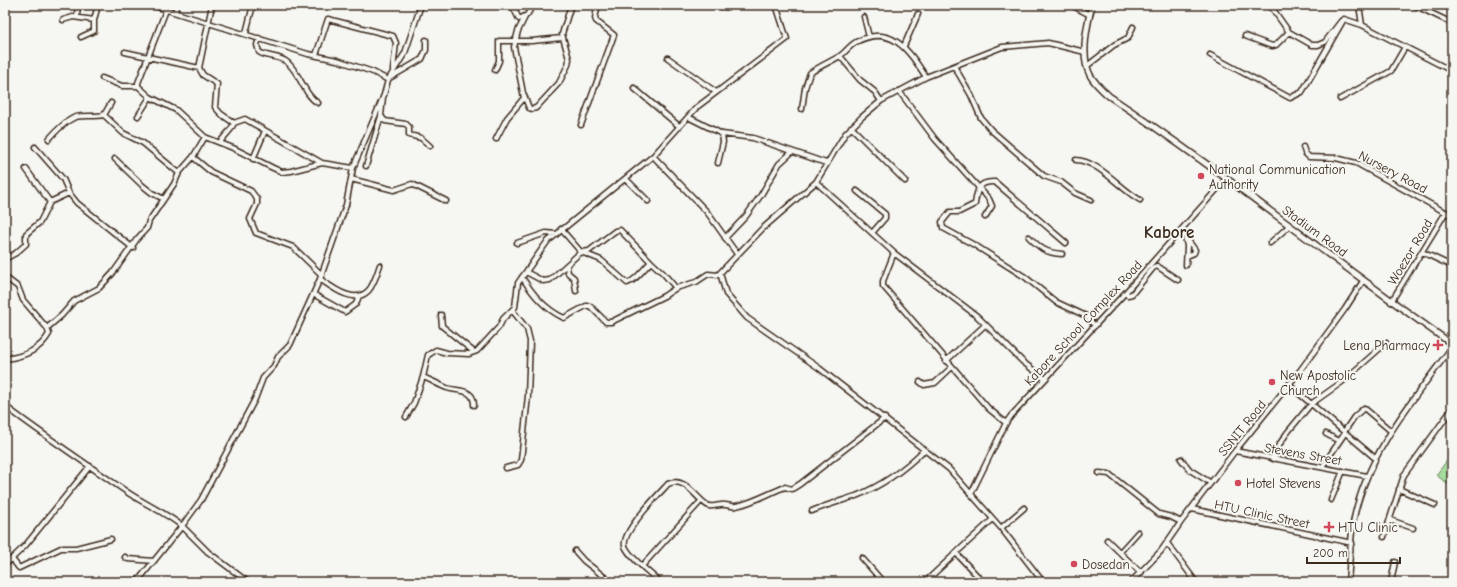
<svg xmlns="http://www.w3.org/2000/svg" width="1457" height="587" viewBox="0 0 1457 587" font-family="'Comic Neue',sans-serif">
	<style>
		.green { fill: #a4db9f; stroke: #70825e }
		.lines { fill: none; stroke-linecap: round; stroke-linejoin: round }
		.minor-casing { stroke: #3b2a1e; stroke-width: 7 }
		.major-casing { stroke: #3b2a1e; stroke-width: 8 }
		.minor { stroke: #f6f6f2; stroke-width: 4 }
		.major { stroke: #f6f6f2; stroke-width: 5 }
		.poi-dot { fill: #d1495b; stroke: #f6f6f2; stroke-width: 1.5 }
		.labels { text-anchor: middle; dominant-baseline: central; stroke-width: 4; stroke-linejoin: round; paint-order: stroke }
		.poi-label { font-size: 13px; fill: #3b2a1e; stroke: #f6f6f2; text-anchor: start }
		.street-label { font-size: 13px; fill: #3b2a1e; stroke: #f6f6f2 }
		.district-label { font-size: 17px; font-weight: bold; fill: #3b2a1e; stroke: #f6f6f2 }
	</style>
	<rect width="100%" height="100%" fill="#f6f6f2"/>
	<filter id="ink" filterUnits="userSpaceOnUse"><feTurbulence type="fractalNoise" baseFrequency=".025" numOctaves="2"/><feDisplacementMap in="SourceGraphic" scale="8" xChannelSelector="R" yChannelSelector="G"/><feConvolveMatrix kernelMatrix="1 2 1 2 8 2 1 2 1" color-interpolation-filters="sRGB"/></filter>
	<g filter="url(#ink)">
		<path class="green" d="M1452,454V487L1436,475Z"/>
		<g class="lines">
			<defs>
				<path id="minor" d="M151,5L308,54L337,60L373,72L388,80
					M212,5L199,68L203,75L217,84L215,107L221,114L234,123
					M512,5L519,19L527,15L533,5
					M718,5L726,7L752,5
					M1071,5L1090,15
					M1359,5L1362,25L1452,71
					M1414,5L1452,23
					M1272,8L1289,32L1312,45H1318L1325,42L1341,21
					M166,10L138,83V86L150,97L176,110L205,137L233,148L273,168L282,172L291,171L322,163
					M175,12L177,5
					M77,17L78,5
					M864,17L869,37
					M63,20L73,17L94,20
					M246,33L253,5
					M1245,36L1272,46L1276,45L1289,32
					M81,37L94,31V20L98,5
					M259,38L257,45L259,52C268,58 280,55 288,63C301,75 304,95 318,103
					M904,46L918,14
					M125,52L199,68
					M316,55L328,19L393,36L396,43L393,70
					M1210,55L1290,98L1302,92L1344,19L1362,25
					M840,56L860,80L875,92L881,101
					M668,58L716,92
					M954,66L971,95L981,118L991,130L1044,176L1061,182L1075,193L1091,200
					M1087,66L1114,45L1128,38L1133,27
					M495,70L499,61V41H532L562,38
					M102,78L122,86H138
					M388,79L422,59L426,50V40
					M634,88L679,126
					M899,91L935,139L989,199L992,206L985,217
					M524,95L529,108L532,109L536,108L559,83L568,65L569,59L562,34L571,5
					M1340,99L1391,71L1405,47
					M802,109L805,88L810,73C820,66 830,62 840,56C846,52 849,46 856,42C892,23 909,51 926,77
					M104,115L111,103
					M138,116L150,97
					M381,116L385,121L406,124L409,127V135L421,138L430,146
					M688,117L722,134L753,138L826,163
					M581,125L614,35L596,21L595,18L598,5
					M851,127L905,181
					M49,139C56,131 66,120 76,117C83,115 95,117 104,115L123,133L143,143L179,173
					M496,139L507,118L524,98L514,47L518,31L525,17
					M220,142L231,129L234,123L245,119L322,163L353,168
					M35,147L63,179L69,193L77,203L133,248
					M1303,147L1305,153L1309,157L1336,158L1356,163L1452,216
					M653,156L707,212L737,254
					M193,157L211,172L251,191L257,199V204L250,219L256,233L293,247L322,275
					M115,159L142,185L152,193L164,199
					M253,159L265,131
					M1076,160C1099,161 1120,189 1140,200
					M718,163L723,142L722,134
					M366,166L381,116L383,97
					M26,169L50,202L69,193
					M351,179L394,190L412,184L446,201
					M626,179L648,201
					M816,182L894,253L977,316L1023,362L1045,379
					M857,191L885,214V218L872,233
					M1183,228L1187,246L1186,265
					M561,229L581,252L601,260L627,283C636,281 644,268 651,262L663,273L676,288L696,282L708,274L718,275L762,229L816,182L845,134L862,117L881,101L926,77L1002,47L1048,43L1085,52
					M1029,237C1041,249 1046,253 1062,254
					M725,238L746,216L761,195L779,164L792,152
					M1187,239L1195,250L1194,253L1187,256
					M517,243L546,233L556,234
					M1066,243L995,182C978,181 977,190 975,204L959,212H950L942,222L943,228L976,246L1025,277L1056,302L1086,316L1095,326
					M1270,243L1289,226
					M1422,252L1452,266
					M894,253L883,281V286L988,408L1006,423
					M5,259L16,253L26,244V234L40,222L50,202
					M567,266L568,273L574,278L576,291
					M526,272L543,281L550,280L581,252L589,251L615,231L620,230L651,262
					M720,273L726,294L747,318L819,368L949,469L1001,528L1043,582
					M5,277L18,287L23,300L47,328L49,334C40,350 22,357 5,359
					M522,277C533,295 545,309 564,318L586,306H590L606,322H611L664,296L676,288
					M320,279C332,287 354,305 368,291C374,285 377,273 380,265
					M1125,293L1128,295L1132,294L1154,267L1157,266L1178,280
					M313,294L345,312L356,304L359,296
					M1391,302L1446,212
					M441,315L442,326L474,352
					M47,328L62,315L74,301L99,288L113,273L137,239L147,228L149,221L174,184L179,173L193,157L205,137
					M946,361L985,325
					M423,377C431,380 439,385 447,388C459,392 474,388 474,405
					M920,382L924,385L935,383L952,367
					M1289,385L1375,458
					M5,406C46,437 88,465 130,494C147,505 166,513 182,526L201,500L255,399L263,378L274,366L278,357L290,345L320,279L346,205L353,168L384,95L388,80L405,53L421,5
					M406,417L414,403L423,377L428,355L436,350L447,353L469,354L477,351L499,327L503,319L515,307L518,283L547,242L653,156L697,107L787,39L776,5
					M1344,432L1354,417L1364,408L1391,431
					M1326,434L1339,441
					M1235,451L1367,476
					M1181,459L1190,470L1211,483
					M1273,459L1277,448L1287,433L1311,404L1342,382L1386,343
					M1322,467L1345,433
					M506,468L518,465L521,460L528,396L530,341L527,329L512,310
					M1099,473L1109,474L1159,514L1171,517L1181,522
					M1399,489L1435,505
					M971,494L1006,423L1011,416L1125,293L1227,178
					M1331,500L1343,471
					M1192,509L1352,543
					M812,511C826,505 841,501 856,496C881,486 905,469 924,450
					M1390,520L1413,528
					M1001,528L1024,508
					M1384,537L1404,475L1452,409
					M1107,540L1141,573
					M1167,543L1196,582
					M575,551L584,561L611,582
					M1120,552L1138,532
					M956,553L993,519
					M125,557L128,559L154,561
					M862,558L883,582
					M12,559L19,568L61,548H76L111,539
					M5,565L25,546L90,466
					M643,565L701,501
					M137,582L182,526L208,552L248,582
					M660,582C651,574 629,557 625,546C621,532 659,494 668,484C686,475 697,501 709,506C713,507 717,505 721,505C726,504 731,507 736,506C753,503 769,493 785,487L792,489L800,484L885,418
					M925,582L956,553L983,582
					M1131,582L1161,551L1181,522L1235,451L1299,372L1345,309L1363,281
					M1348,582C1350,561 1350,539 1354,518C1368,452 1413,400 1452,347
					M1391,582L1395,562"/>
				<path id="major" d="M1092,5C1087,25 1080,56 1090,75C1095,84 1102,90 1109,96C1226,174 1336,263 1452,344"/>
			</defs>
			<use href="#minor" class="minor-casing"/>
			<use href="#major" class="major-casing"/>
			<use href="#minor" class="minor"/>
			<use href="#major" class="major"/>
		</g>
	</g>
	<g class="poi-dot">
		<circle cx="1201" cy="176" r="4"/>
		<path d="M1436 339h4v4h4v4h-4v4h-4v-4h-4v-4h4z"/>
		<circle cx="1272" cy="382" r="4"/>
		<circle cx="1238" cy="483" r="4"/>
		<path d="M1327 521h4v4h4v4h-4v4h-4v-4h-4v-4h4z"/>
		<circle cx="1074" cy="564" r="4"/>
	</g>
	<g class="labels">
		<g class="poi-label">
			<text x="1209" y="169">National Communication<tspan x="1209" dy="15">Authority</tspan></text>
			<text x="1430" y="345" text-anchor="end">Lena Pharmacy</text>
			<text x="1280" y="375">New Apostolic<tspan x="1280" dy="15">Church</tspan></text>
			<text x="1246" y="483">Hotel Stevens</text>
			<text x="1338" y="527">HTU Clinic</text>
			<text x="1082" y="564">Dosedan</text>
		</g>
		<g class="street-label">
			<text transform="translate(1393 172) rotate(28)">Nursery Road</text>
			<text transform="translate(1315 231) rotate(36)">Stadium Road</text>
			<text transform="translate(1410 252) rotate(-59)">Woezor Road</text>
			<text transform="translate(1083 323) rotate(-47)">Kabore School Complex Road</text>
			<text transform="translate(1242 428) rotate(-51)">SSNIT Road</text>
			<text transform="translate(1303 454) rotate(10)">Stevens Street</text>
			<text transform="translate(1262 514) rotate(12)">HTU Clinic Street</text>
		</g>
		<g class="district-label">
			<text x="1169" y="232">Kabore</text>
		</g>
	</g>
	<rect width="1457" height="587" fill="none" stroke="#f6f6f2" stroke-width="20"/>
	<rect x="10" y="10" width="1437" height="567" fill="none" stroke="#3b2a1e" stroke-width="1.5" filter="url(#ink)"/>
	<path d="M1307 557v6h93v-6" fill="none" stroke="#3b2a1e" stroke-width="2"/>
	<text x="1313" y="557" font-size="12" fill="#3b2a1e" stroke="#f6f6f2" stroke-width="3" paint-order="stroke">200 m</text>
</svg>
